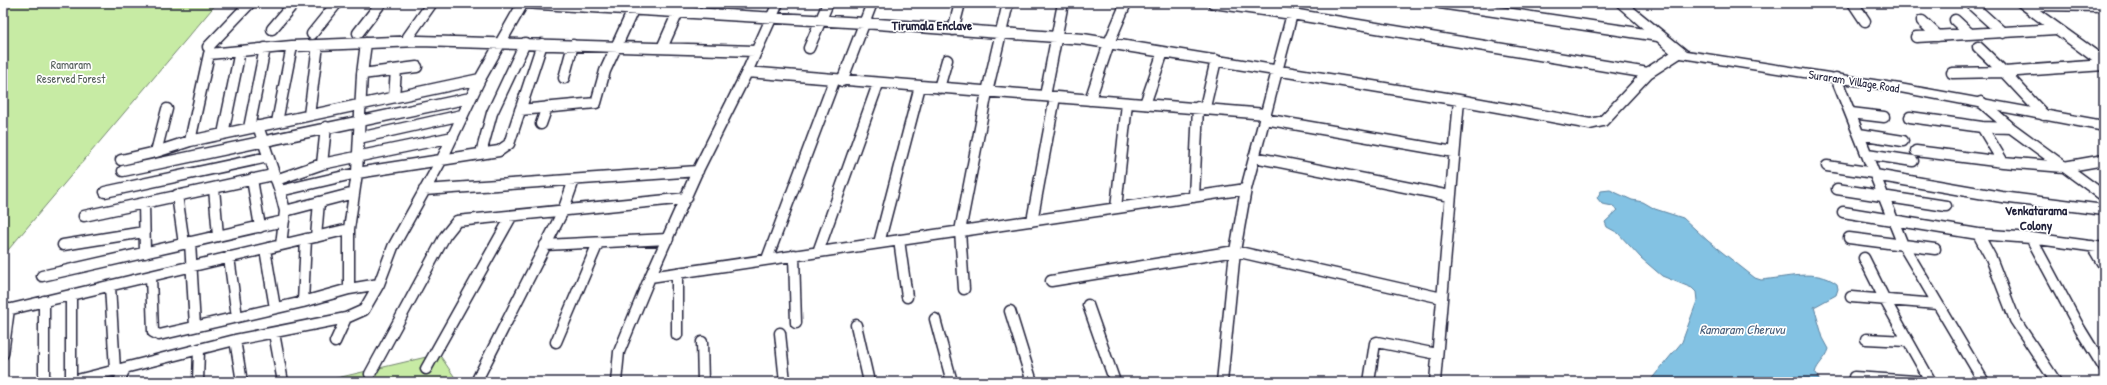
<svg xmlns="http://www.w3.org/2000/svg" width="2107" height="385" viewBox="0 0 2107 385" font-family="'Patrick Hand',sans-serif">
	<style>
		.green { fill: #c7eba4; stroke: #748670 }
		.water { fill: #83c2e3; stroke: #5c82a0 }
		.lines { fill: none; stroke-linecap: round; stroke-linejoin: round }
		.minor-casing { stroke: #22223b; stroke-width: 13 }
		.secondary-casing { stroke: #22223b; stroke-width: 3 }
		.primary-casing { stroke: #22223b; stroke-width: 3 }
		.minor { stroke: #fff; stroke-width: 10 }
		.secondary { fill: #fff; fill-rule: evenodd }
		.primary { fill: #fff; fill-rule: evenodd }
		.labels { text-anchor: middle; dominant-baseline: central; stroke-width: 3.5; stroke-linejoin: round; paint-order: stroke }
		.park-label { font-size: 12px; fill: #545e5a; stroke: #fff }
		.street-label { font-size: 12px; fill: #22223b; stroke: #fff }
		.neighbourhood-label { font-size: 13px; font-weight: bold; fill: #22223b; stroke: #fff }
		.water-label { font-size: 13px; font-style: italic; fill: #445a76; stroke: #fff }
	</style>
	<rect width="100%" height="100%" fill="#fff"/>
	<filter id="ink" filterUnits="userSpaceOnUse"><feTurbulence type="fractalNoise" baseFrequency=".025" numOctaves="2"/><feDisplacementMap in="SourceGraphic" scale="8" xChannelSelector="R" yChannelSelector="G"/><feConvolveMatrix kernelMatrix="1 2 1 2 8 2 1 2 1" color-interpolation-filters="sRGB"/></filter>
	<g filter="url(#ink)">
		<path class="green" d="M3,3H217L3,256Z
			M439,354L458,382H320Z"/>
		<path class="water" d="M1610,190L1632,200L1643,202L1655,209L1683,218L1708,241L1755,278L1761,280C1785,278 1817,268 1837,284L1838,289L1836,295L1814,307L1823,338L1829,349C1826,359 1817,364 1815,373L1821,382H1649L1682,342L1697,301L1696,292L1692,288L1662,276L1641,258L1618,233L1607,227L1605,222L1618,210L1613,206L1602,204L1597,198L1601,191Z"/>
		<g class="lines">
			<defs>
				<path id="minor" d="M1213,3L1292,14L1648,73
					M1440,3L1658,36
					M1853,3L1865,21
					M2033,5L2104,6
					M1973,6L2003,33
					M1955,20L1970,34
					M1922,21L1938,36
					M272,29L294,3
					M953,30L960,3
					M358,33L381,3
					M312,34L337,3
					M408,37L432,3
					M1916,37L2056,29
					M208,47L250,3
					M1978,47L2004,72L2104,65
					M662,48L678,12
					M809,48L828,3
					M747,72L1266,114
					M1952,73L2004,72L2044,115
					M362,74L417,67
					M564,78L573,45
					M1836,78L1903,245L1984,382
					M842,81L872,3
					M939,88L947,60
					M1045,96L1063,3
					M394,97L396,70
					M1090,100L1109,43L1126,3
					M1981,102L2011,128L2104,196
					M1145,104L1163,52
					M1205,107L1216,60
					M167,109L156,152L190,141L480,79
					M520,110L596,103L605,71L633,10
					M1851,113L1884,117
					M309,115L318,45
					M1910,117L1982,127L2011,128
					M1264,119L1454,152
					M277,122L292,46
					M541,124L547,107
					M258,126L280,191L357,173L499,151L509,144L542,44
					M1982,127L2003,162
					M249,128L265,48
					M223,134L240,51
					M1859,134L1903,141
					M359,138L462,115
					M190,141L209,54L292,46L419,41L755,51
					M1916,151L2003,162L2064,167L2104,160
					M481,153L492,113L525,43
					M1867,154L1913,161
					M1254,157L1450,196
					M121,160L156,152
					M322,164L326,127
					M1827,166L1874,173
					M123,171L470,98
					M1875,175L2002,197L2104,210
					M252,179L260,227
					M276,180L322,164L453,137
					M214,188L218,236
					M1837,189L1946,206
					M424,190L698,171
					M280,191L285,211L281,245
					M105,192L268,157
					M177,195L184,244
					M1194,197L1198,107
					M144,203L145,253
					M1116,208L1127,103
					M285,211L354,193
					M1843,212L1978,234
					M84,216L273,175
					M1032,221L1055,97
					M316,237L319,202
					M1849,238L1935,249
					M2031,238L2080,329L2104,368
					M899,240L907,297
					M190,242L195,326
					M879,243L920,86
					M63,245L144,232
					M545,245L668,239
					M2092,246L2104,266
					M265,249L275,308
					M818,252L878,84
					M794,255L796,323
					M229,257L237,317
					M1864,258L1885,300L1931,382
					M767,259L834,81
					M677,273V335
					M42,276L284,221
					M151,276L153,332L159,335L303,302L349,289
					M650,277L1246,189
					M1051,281L1235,251L1442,298
					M379,284L393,247L442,159L480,79L523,3L864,23L1083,39L1459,100L1590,124L1603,121L1648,73L1679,53
					M110,286L115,370
					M964,289L960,231L987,92L1008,3
					M71,295V382
					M1851,297L1937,304
					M44,301V382
					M303,302L306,239
					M1088,305L1115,382
					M3,311L349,229
					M1010,311L1032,382
					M935,319L952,382
					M856,325L869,382
					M274,333L283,382
					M780,333L785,382
					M1866,339L1907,341
					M235,340L242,382
					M335,342L346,318L364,310L379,284L349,289V229L357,173L362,74L366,43
					M556,342L598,243
					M702,342L703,382
					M3,354L9,309
					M426,369L511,217
					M370,374L445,236L457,221L687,198
					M1854,377L1931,382
					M478,378L563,211L574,180
					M69,382L235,340L346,318
					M119,382L125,368
					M198,382L199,349
					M616,382L619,352L650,277L696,174L747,72L778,3
					M1222,382L1235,251L1246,189L1292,14
					M1369,382L1375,343L1377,342L1437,354
					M1435,382L1459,100
					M2056,382L2015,320L1991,258L1978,234L2031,238L2104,248"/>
				<path id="secondary" d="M1614,3H1628L1687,51L1900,84L2104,121V131L1900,92L1681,58L1674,56Z"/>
				<path id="primary" d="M2014,3H2030L2104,56V68L2099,66Z"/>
			</defs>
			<use href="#minor" class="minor-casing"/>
			<use href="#secondary" class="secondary-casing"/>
			<use href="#primary" class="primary-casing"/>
			<use href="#minor" class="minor"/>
			<use href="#secondary" class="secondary"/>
			<use href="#primary" class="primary"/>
		</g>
	</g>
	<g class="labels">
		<g class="park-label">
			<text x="71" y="64">Ramaram<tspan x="71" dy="14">Reserved Forest</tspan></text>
		</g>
		<g class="street-label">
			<text transform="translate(1854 81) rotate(9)">Suraram Village Road</text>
		</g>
		<g class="neighbourhood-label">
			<text x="932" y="25">Tirumala Enclave</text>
			<text x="2036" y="210">Venkatarama<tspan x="2036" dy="15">Colony</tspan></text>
		</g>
		<g class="water-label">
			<text x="1742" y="329">Ramaram Cheruvu</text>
		</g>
	</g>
	<rect width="2107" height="385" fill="none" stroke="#fff" stroke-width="16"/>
	<rect x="8" y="8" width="2091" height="369" fill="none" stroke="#22223b" stroke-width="1.5" filter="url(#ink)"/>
</svg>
